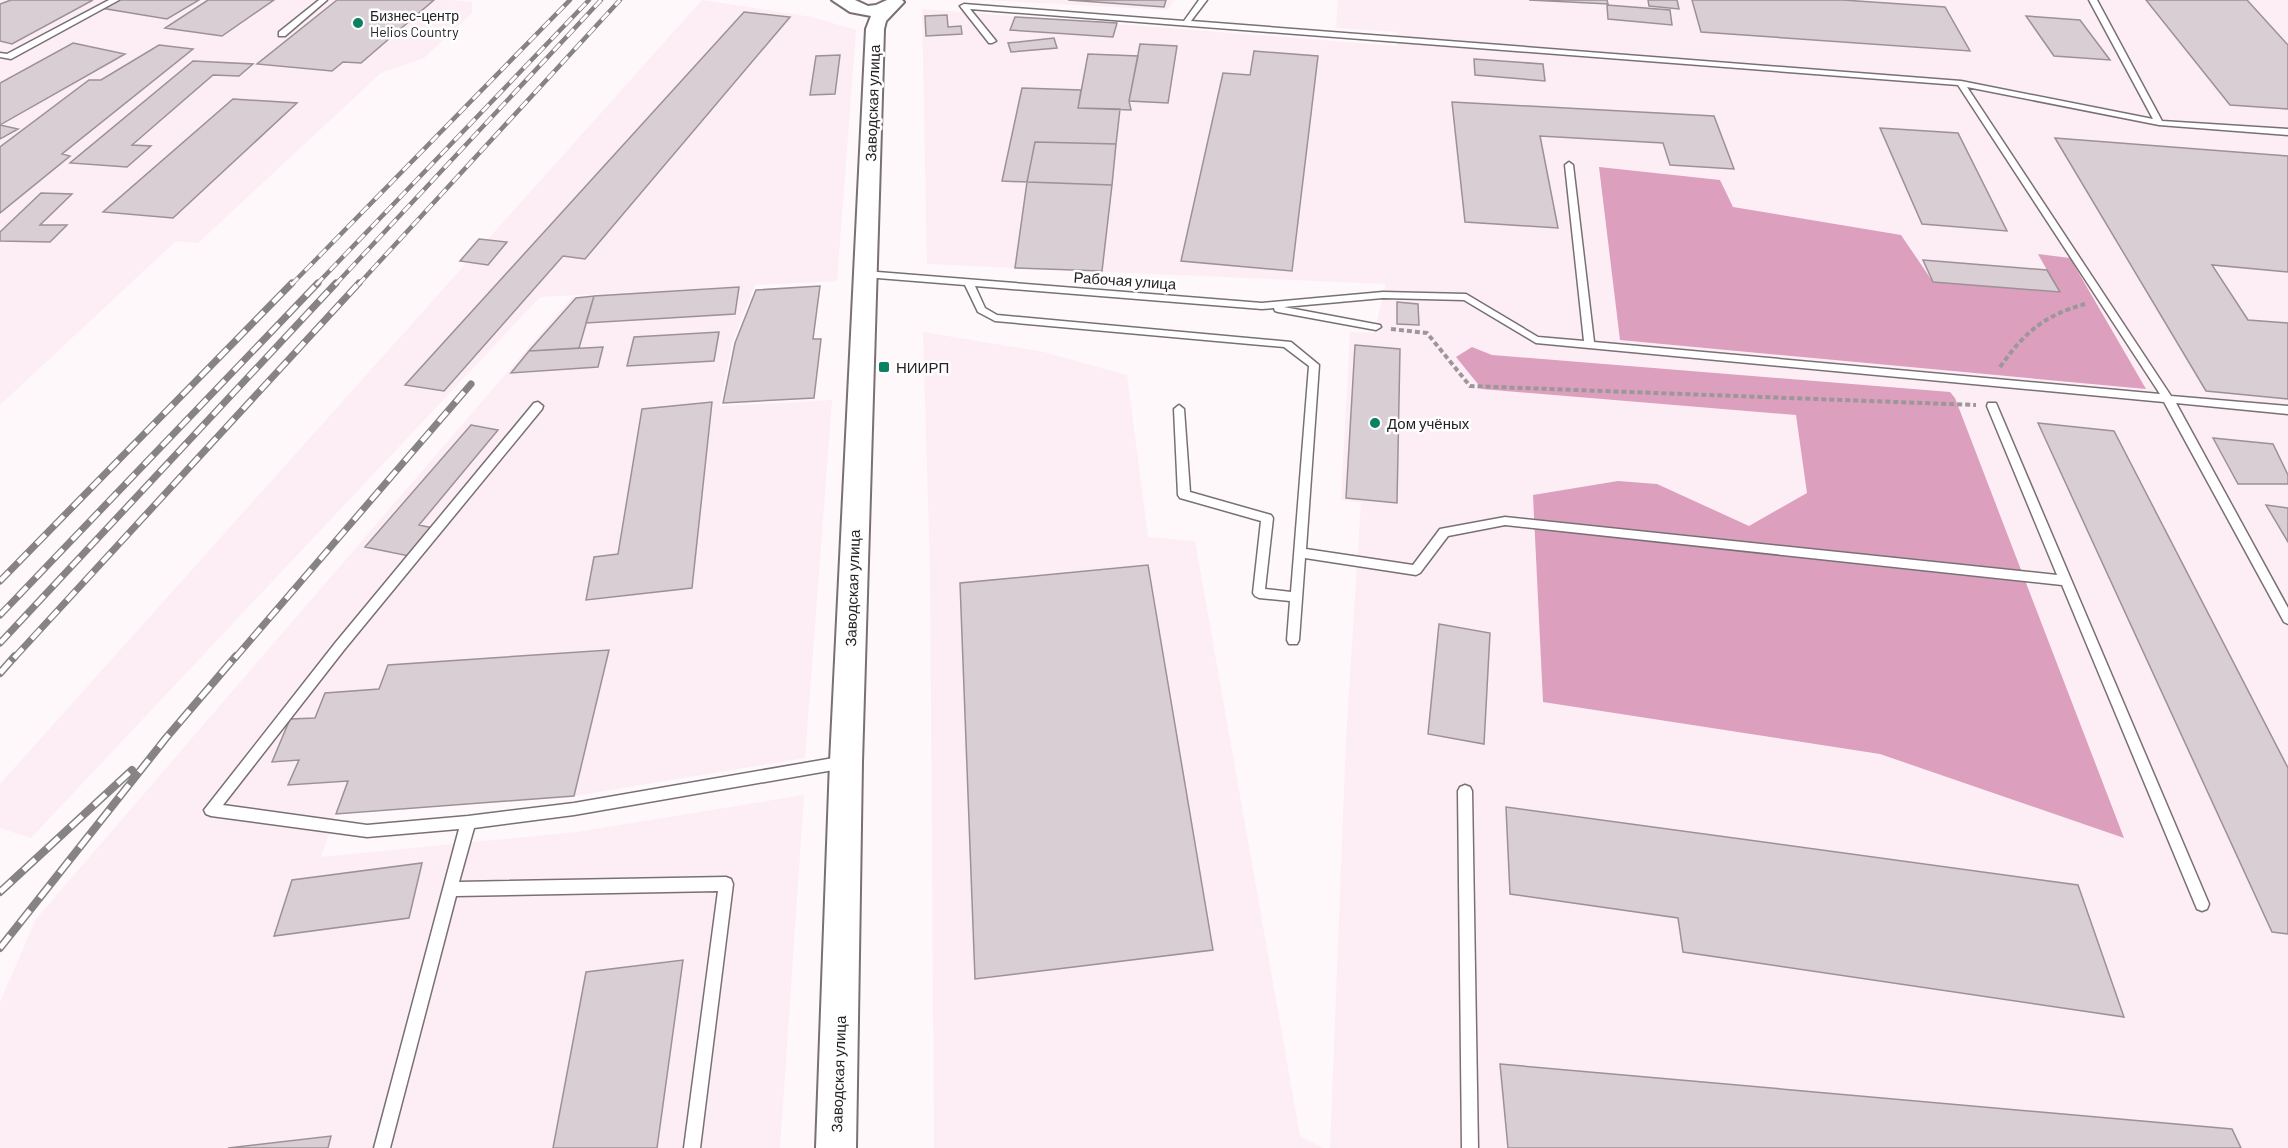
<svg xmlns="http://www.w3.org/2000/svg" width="2288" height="1148" viewBox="0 0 2288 1148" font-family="Barlow,sans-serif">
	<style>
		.built { fill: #fdedf5 }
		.forest { fill: #dc9fbe }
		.building { fill: #d9ced3; stroke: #9c9196; stroke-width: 1.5 }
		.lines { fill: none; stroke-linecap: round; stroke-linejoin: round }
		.service-casing { stroke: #797074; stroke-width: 3 }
		.tertiary-casing { stroke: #797074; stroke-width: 4 }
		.path { stroke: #9c979a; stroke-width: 4; stroke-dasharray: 5 3; stroke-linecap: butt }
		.service { fill: #fff; fill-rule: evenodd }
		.tertiary { fill: #fff; fill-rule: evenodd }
		.rail-far2-casing { stroke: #878284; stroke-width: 4.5 }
		.rail-far1-casing { stroke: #878284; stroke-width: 7 }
		.rail-casing { stroke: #878284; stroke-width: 8 }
		.rail-far2 { stroke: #fff; stroke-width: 3; stroke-dasharray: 10; stroke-linecap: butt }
		.rail-far1 { stroke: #fff; stroke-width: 4.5; stroke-dasharray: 13; stroke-linecap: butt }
		.rail { stroke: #fff; stroke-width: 5; stroke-dasharray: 16; stroke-linecap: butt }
		.poi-dot { fill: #0a8161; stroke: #fff; stroke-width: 2 }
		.labels { text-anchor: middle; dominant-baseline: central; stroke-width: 5; stroke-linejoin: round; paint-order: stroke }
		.far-poi-label { font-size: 14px; fill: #272325; stroke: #fff; text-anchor: start }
		.street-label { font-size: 15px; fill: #272325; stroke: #fff }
		.poi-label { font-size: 15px; fill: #272325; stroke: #fff; text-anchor: start }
	</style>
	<rect width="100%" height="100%" fill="#fef8fb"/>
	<path class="built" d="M0,0H450L472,2V13L424,58L381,73L198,243L176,241L0,405Z
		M702,0L812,17L856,30L837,281L755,285L732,343L720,406L832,400L805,758L574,796L336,814L321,857L577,832L804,795L780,1148H0V1002L36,919L572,297L656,291L540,297L31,838L0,828V784Z
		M986,0H1174L1168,10Z
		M1338,0H2288V1148H1330L1346,740L1361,503L1341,500L1350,332L1374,333L1386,284L927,264L922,9L1397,46V32L1336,28Z
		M923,332L1044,352L1127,375L1148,537L1195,541L1300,1136L1323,1148H934L930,568Z"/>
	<path class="forest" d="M1599,167L1720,180L1733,207L1901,235L1933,282L2059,292L2038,254L2070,258L2146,389L1620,340Z
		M1472,347L1492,355L1950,392L1955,398L2124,838L1880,754L1543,702L1533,495L1618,481L1657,484L1749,526L1807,493L1796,415L1482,389L1456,357Z"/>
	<path class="building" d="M11,0H93L12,44L0,41V4Z
		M115,0H199L167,19L101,8Z
		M208,0H274L222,36L165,28Z
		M337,0H434L361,63L343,62L332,71L257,64Z
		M1068,0H1166L1164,7Z
		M1529,0H1607L1608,4Z
		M1648,0H1677L1679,9L1649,6Z
		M1692,0H1843L1945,7L1970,51L1701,32Z
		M2146,0H2247L2288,45V109L2230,105Z
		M1607,5L1670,10L1672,25L1608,19Z
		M744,12L790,17L585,259L563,256L444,391L405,385Z
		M947,15L948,27L961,26L962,34L926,36L925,16Z
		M2026,16L2080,20L2110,60L2054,56Z
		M1015,17L1117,23L1113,37L1010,30Z
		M1054,38L1057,48L1011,52L1008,43Z
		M73,43L125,54L0,125V83Z
		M1140,44L1177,46L1168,103L1129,101Z
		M159,45L193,49L62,154L70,156L0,213V147L89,80H101Z
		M1254,51L1318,56L1292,271L1181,261L1223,73L1250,75Z
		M1088,54L1138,56L1129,101L1131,110L1078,108Z
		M840,55L835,94L810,95L816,56Z
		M1474,59L1543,64L1545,81L1475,75Z
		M193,61L253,64L239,76L213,75L132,145L151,146L127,167L70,163Z
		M1022,88L1081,90L1078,108L1120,109L1116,144L1035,142L1027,182L1002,181Z
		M233,99L297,103L173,218L103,212Z
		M1452,102L1714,116L1734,169L1670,165L1663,143L1540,136L1558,228L1465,222Z
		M0,125L18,129L0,139Z
		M1880,128L1958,133L2007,231L1922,224Z
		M2055,138L2288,156V272L2212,265L2248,320L2288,323V399L2206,391Z
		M1035,142L1116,144L1112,185L1027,182Z
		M1027,182L1112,185L1102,271L1015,268Z
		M41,193L72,194L40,225H67L50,242L0,241V232Z
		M479,239L507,242L488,265L460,261Z
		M1923,260L2047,270L2060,292L1933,282Z
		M820,286L813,339H821L814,398L723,403L735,343L756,290Z
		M739,287L735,314L586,323L594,296Z
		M594,296L579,348L529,351L576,298Z
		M1397,302L1418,304L1419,325L1397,324Z
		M719,332L714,361L627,366L634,337Z
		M1355,345L1400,349L1397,503L1346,498Z
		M603,347L598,367L511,373L529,351Z
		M712,402L692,588L586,600L594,557L618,554L642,409Z
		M2038,423L2114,431L2288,768V934L2272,932Z
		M471,425L498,430L419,525L433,528L409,556L365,547Z
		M2213,438L2273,444L2288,475V484H2238Z
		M2266,505L2288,508V542Z
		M1148,565L1213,950L975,979L960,583Z
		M1439,624L1490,633L1484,744L1428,734Z
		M609,650L574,796L336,814L348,781L288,785L299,760L272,762L290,719L315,718L325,693L379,689L388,665Z
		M1506,807L2078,885L2124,1017L1683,952L1678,918L1510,894Z
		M422,863L409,918L274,936L292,880Z
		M683,960L657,1148H553L586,972Z
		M1500,1064L2232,1129L2241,1148H1508Z
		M331,1136L328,1148H228Z"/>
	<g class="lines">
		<defs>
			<path id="service" d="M109,0H119L11,59L0,57V53L7,54Z
				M319,0H327L285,36H279V32Z
				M1199,0H1207L1191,21L1961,81L2153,119L2089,0H2097L2162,121L2288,129V135L2159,125L1967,87L2171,396L2288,406V414L2176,403L2288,608V624L2284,622L2164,402L1536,343L1464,300L1383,298L1284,307L1380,325L1381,327L1376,330L1278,312L1275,311L1274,308L1262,309L975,286L985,308L997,315L1291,342L1319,365L1306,549L1413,565L1440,529L1505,517L2057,575L1987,406L1988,403H1996L2209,904L2207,909L2202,911L2197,909L2062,585L1505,525L1448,536L1420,573L1416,575L1305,558L1299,640L1297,644H1289L1287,640L1290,601L1259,598L1255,596L1253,593L1261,521L1180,498L1178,495L1174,409L1179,405L1184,409L1190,492L1271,515L1273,518L1265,589L1291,592L1309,366L1284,347L995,321L978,312L965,285L865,277L860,274L865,271L1262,303L1383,292L1466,294L1538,337L1584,341L1565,165L1569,162L1573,165L1594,342L2160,394L1958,85L970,9L996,41L992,43H989L960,6L964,4L1184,21Z
				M538,402L543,406L542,409L344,650L223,805L367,825L468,816L574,803L845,756L850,758L852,762L850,766L845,768L574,815L474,828L459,882L726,877L731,879L733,884L700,1148H684L718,891L456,896L390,1148H374L459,829L367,837L211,816L206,814L204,810L336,642L534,403Z
				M1465,785L1470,787L1472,791L1478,1148H1462L1458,791L1460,787Z"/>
			<path id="tertiary" d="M832,0H855L868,6L876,5L887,0H902L904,2L886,21L884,29L862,762L856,1148H816L830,762L866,29L871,16L850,12Z"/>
		</defs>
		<use href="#service" class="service-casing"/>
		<use href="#tertiary" class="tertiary-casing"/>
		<path class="path" d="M1391,329L1427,333L1470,386L1976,405
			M2000,367C2025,332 2043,316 2085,304"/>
		<use href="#service" class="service"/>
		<use href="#tertiary" class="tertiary"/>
		<defs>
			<path id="rail-far2" d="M291,285L570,0
				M316,285L589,0
				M335,285L601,0
				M358,285L620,0"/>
			<path id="rail-far1" d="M0,581L292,283
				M0,615L318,283
				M0,643L336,283
				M14,658L359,283
				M235,658L471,384"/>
			<path id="rail" d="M0,673L15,656
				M0,892L132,770
				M0,948L166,738L236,656"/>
		</defs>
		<use href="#rail-far2" class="rail-far2-casing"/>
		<use href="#rail-far1" class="rail-far1-casing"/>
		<use href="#rail" class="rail-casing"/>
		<use href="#rail-far2" class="rail-far2"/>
		<use href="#rail-far1" class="rail-far1"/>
		<use href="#rail" class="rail"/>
	</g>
	<g class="poi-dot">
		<circle cx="358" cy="23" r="6"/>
		<rect x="878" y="361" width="12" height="12" rx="3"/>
		<circle cx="1375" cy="423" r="6"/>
	</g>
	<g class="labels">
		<g class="far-poi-label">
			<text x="370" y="15">Бизнес-центр<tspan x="370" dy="16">Helios Country</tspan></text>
		</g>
		<g class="street-label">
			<text transform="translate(872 103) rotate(-88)">Заводская улица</text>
			<text transform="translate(1125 280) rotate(4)">Рабочая улица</text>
			<text transform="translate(852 588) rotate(-88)">Заводская улица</text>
			<text transform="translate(838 1074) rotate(-88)">Заводская улица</text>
		</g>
		<g class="poi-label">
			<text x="896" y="367">НИИРП</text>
			<text x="1387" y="423">Дом учёных</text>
		</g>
	</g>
</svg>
